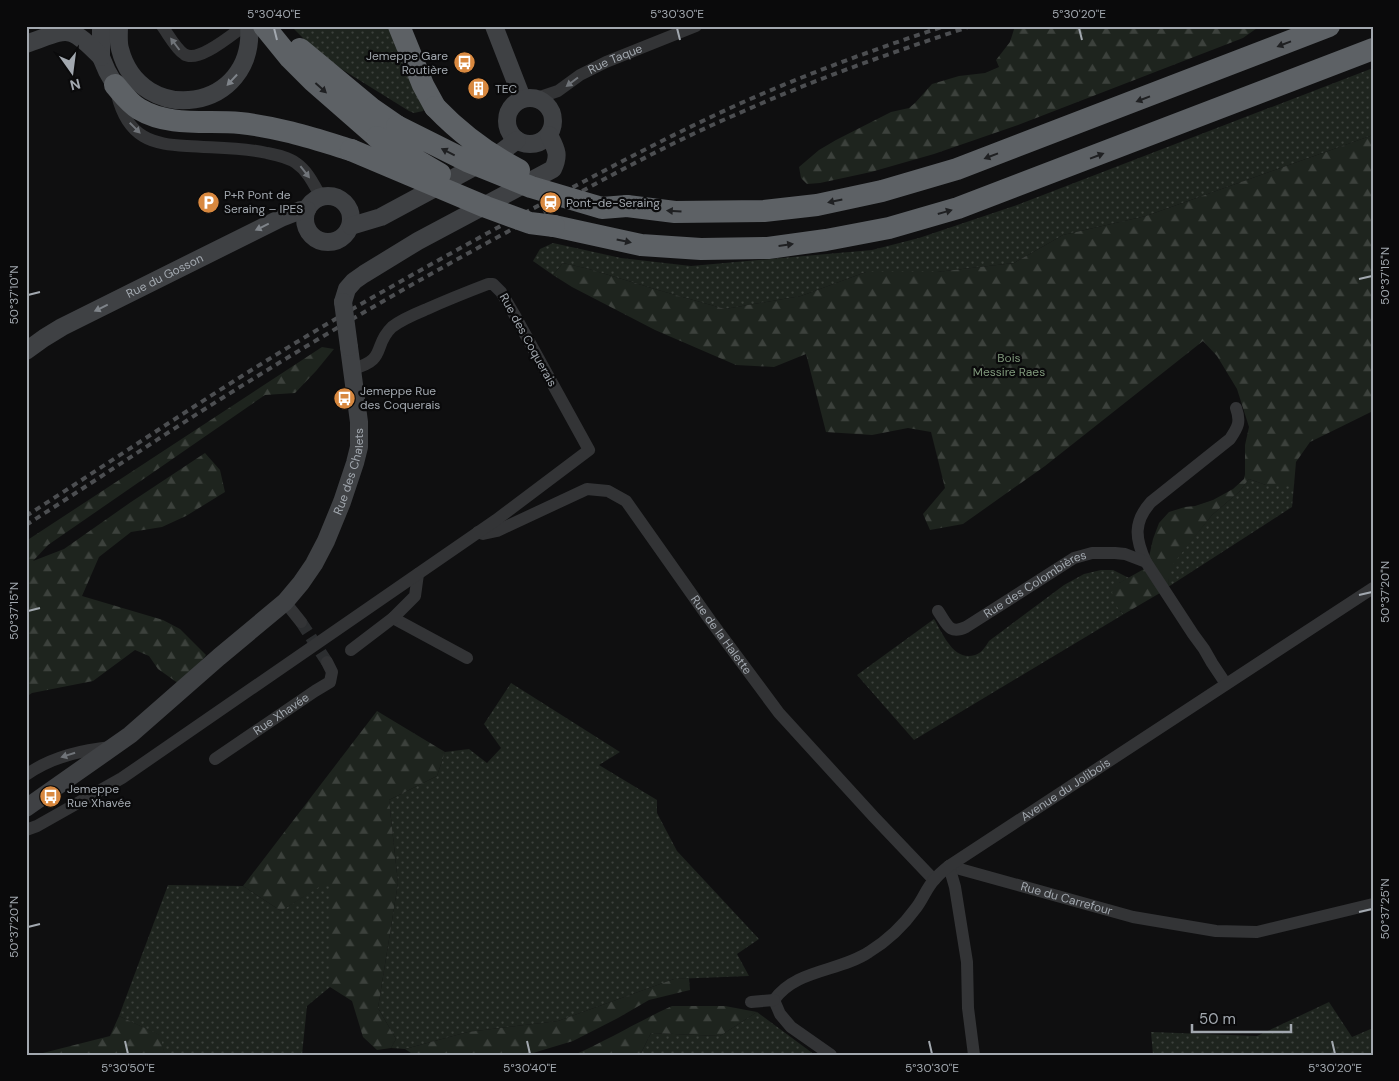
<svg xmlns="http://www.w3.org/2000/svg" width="1399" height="1081" viewBox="0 0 1399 1081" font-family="'DM Sans',sans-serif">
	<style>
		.grass { fill: url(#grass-dots) }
		.forest { fill: url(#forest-firs) }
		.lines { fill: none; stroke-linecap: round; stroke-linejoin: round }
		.street-tunnel { stroke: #2c2e30; stroke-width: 12; stroke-dasharray: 12 6; stroke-linecap: butt }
		.street { stroke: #333436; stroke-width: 12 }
		.secondary { stroke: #3f4144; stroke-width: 18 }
		.highway { stroke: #5d6165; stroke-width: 22 }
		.rail { stroke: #4c4e51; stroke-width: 4; stroke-dasharray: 6 5; stroke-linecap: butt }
		.secondary-bridge { stroke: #3f4144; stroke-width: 18 }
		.highway-bridge { stroke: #5d6165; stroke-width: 22 }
		.oneway { fill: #707479 }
		.oneway2 { fill: #1f2022 }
		.oneway3 { fill: #7f848a }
		.ticks { fill: none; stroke: #a2a8af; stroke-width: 2 }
		.labels { text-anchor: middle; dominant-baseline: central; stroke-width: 4.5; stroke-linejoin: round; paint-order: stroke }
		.poi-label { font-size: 12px; fill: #a2a8af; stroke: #0a0a0b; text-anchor: start }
		.street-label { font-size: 12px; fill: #a2a8af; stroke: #0a0a0b }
		.park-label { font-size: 12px; fill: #7f987b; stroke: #0a0a0b }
		.neatline { fill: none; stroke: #a2a8af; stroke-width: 2 }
		.ticks-label { font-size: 12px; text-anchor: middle; fill: #a2a8af }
	</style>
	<defs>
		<pattern id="grass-dots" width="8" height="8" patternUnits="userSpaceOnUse" patternTransform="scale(1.25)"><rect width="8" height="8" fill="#1e241e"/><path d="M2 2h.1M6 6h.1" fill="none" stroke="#3c413c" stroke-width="1.8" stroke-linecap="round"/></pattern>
		<pattern id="forest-firs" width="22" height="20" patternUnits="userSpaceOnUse" patternTransform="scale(1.25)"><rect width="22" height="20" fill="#1e241e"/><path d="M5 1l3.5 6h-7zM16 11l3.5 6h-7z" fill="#3c413c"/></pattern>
	</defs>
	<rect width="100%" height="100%" fill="#0f0f10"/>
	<path class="grass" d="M291,26H390L425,108L423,111L414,113L409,111L343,70L313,48Z
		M1373,68V135L1146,216L1063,235L1014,263L937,272H866L801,296L725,309L658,290L589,269L563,263L553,275L533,261L540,249L553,243L621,258L691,266L872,250L919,238L1017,205Z
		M1249,479L1266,485H1294L1292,507L1168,587L1169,568L1212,515L1239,492Z
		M1101,570H1113L1129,578L1119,583L1120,611L1124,614L914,740L857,675L934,619C943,634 954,662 975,655C982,653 985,647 989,641L1064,585L1084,574Z
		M511,683L620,752L599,765L657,800V813L677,851L759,939L737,954L749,976L674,979L558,1021L468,1032L405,1049L391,1048L396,1039L378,1008L398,883L389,800L437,776L445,752L469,749L487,763L501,748L484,724Z
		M330,879V987L307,1006L302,1055H165L159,1035L119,1016L168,885L243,886L281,911Z
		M1329,1002L1352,1037L1373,1028V1055H1153L1151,1032L1257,1036Z
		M757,1012L815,1055H640L651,1033L720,1036Z"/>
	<path class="forest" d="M1015,26H1260L1243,38L1018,125L934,154L871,172L820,183L807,184L801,178L799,167L819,150L836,140L891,112L909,108L915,103L932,84L959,76L985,73L999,67L996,60L1010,42Z
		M1373,135V411L1310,442L1296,462L1294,485H1266L1249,479L1239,492L1212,515L1170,568L1168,587L1149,557L1153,539L1159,523L1169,512L1185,507L1195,506L1213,500L1233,489L1244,479L1245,474V445L1249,427L1237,389L1217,356L1203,341L1045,466L963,524L930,530L923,514L945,488L931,432L908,428L872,435L826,432L806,354L774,367L736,365L655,330L572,287L553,275L563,263L589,269L658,290L725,309L801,296L866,272H937L1014,263L1063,235L1146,216Z
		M322,347L334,349L316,371L295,393L265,395L48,545L33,561L64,549L131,502L205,453L220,470L225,492L186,516L162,527L131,532L99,557L82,596L163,620L180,629L206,655L182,686L158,669L149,656L135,650L93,681L32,693L26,697V541Z
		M1144,569L1160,593L1124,614C1116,608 1114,602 1112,592L1119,583Z
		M377,711L445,752L437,776L389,800L398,883L378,1008L396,1039L391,1048L377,1050L363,1037L352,1001L330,987V880L281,911L243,886Z
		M689,978L690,990L649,1000L618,1018L573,1041L533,1053L499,1055H414L405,1049L468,1032L558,1021L674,979Z
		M672,1006H725L757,1012L720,1036L651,1033L640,1055H574C608,1040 639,1021 672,1006Z
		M119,1016L160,1035L165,1055H35L110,1036Z"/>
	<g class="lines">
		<path class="street-tunnel" d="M301,622L327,662"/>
		<g class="street">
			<path d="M162,26C168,34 176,49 184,54C198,64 231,35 244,26"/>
			<path d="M117,95C121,111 128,127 143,136C156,144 172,145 187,146C214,148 241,147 267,153C277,155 288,157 296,163C308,171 314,185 321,197"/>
			<path id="s1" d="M537,98L558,91L580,75L606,62L696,26"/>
			<path id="s2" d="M478,532L483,534L497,531L587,489L608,491L626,501L710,620L779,713L874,817L934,880"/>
			<path d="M1146,562C1135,539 1133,522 1151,502L1230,439C1238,427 1241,422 1236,408"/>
			<path d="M285,602L301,622"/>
			<path id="s3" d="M938,611C947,624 949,635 966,627L1074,558L1092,553H1115L1125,554L1146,562L1193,634L1204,649L1212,663L1226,684"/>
			<path d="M393,618L467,658"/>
			<path d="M351,650L393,618L415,596L418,574"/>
			<path id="s4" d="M215,759L315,691L330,682L332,672L327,662"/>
			<path d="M26,775C51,757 81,750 111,747"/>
			<path d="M26,830L37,826L122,778L496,520L589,450L514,314L501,292L493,284H488C467,292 447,300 427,309C415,314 402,319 392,327C372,346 388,360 352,369"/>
			<path id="s5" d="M949,866L1133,917L1216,931L1257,932L1373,904"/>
			<path d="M949,866L955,887L967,962L968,1008L974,1055"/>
			<path id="s6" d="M774,1000C796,969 839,972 869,952C887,941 903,926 916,908C923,899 927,887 935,879C939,874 944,870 949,866L1373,588"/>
			<path d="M774,1000L780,1014L791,1027L831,1055"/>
			<path d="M751,1002L774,1000"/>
		</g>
		<g class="secondary">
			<path d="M101,26V57L107,71L115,85"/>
			<path d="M119,26C119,34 118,42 120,49C140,128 256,112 249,26"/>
			<path d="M494,26L522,98"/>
			<path d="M26,44C69,29 68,23 101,57"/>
			<circle cx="530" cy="121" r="23"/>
			<circle cx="328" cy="219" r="23"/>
			<path d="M351,226L381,217L500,153L517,140"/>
			<path d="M343,302L347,289L354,281L364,274L418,241L553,169C560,154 556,149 549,135"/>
			<path id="s7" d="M26,351L44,338L62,327L283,217L301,210H307"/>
			<path id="s8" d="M26,808L130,735L219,657L285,602L301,583L314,564L326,541L342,502L355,463L359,447V422L349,347"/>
		</g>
		<path class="highway" d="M264,26L290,58L313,81L377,137
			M399,26L423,85L435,107
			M300,49L371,108L397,126
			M115,85C122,93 129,103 139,109C169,127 207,120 240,123C279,127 315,139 351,150
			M627,206L675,212L764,211L817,205L882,191L957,169L1329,26
			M554,226L641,245L701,249L768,248L826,240L889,228L958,208L1373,49"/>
		<path class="rail" d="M26,516C98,470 169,422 242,376C332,319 425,267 519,216C592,177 664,138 739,104C806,74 875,49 945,26
			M26,525C100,478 173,428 248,382C341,324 436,270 533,218C602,180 671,142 744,111C818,78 894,52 971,26"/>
		<path class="secondary-bridge" d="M343,302L349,347"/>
		<path class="highway-bridge" d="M435,107C459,132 488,154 519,170
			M397,126L467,161L531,187L602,208L627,206
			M377,137L440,174
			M351,150L486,207L530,223L554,226"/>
	</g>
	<defs><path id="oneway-solid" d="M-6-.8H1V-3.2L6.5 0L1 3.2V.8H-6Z" transform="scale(1.25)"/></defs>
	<g class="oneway">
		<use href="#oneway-solid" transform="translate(175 44) rotate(-127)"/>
		<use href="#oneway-solid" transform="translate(572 82) rotate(143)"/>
		<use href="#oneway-solid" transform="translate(135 128) rotate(45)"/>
		<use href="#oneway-solid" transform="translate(305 172) rotate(52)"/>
		<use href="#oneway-solid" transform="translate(68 755) rotate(162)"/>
	</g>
	<g class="oneway2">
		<use href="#oneway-solid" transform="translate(1284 44) rotate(159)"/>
		<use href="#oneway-solid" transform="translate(321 88) rotate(42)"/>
		<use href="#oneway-solid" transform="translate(1143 99) rotate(159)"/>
		<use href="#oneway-solid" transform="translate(448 152) rotate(-153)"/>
		<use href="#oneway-solid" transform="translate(991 156) rotate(159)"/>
		<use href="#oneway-solid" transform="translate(1097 156) rotate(-21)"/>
		<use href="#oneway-solid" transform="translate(835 201) rotate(168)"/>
		<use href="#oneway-solid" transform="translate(674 211) rotate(-176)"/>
		<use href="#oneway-solid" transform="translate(945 212) rotate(-16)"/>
		<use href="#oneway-solid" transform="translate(624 241) rotate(12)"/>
		<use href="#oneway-solid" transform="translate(786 245) rotate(-8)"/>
	</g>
	<g class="oneway3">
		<use href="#oneway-solid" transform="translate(232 80) rotate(133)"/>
		<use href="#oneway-solid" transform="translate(262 227) rotate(154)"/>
		<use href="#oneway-solid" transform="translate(101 308) rotate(154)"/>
	</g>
	<path class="ticks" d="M274,28L277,40M677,28L680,40M1079,28L1082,40M1359,279L1372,276M28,295L40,292M1359,595L1372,592M28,611L40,608M1359,912L1372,909M28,927L40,924M125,1041L128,1054M527,1041L530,1054M929,1041L932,1054M1332,1041L1335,1054"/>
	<defs>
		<symbol id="bus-disc" viewBox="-11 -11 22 22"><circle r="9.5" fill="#d8883f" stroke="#0a0a0b"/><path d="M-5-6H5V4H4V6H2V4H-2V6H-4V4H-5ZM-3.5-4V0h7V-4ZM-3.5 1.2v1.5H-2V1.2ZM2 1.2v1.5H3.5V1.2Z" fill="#fff"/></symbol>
		<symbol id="building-disc" viewBox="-11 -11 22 22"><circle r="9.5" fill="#d8883f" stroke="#0a0a0b"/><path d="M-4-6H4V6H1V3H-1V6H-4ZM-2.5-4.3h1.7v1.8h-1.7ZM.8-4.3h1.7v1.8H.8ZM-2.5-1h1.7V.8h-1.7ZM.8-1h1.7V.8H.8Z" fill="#fff"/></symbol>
		<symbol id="parking-disc" viewBox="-11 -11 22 22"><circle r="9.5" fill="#d8883f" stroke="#0a0a0b"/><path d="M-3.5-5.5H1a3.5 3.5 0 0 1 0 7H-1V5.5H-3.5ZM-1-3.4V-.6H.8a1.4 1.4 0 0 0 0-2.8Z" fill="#fff"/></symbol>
		<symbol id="station-disc" viewBox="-11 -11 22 22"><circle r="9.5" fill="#d8883f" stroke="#0a0a0b"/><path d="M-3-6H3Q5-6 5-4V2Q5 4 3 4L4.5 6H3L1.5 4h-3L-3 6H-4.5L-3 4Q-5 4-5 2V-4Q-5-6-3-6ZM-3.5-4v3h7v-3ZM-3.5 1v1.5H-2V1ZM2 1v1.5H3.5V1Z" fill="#fff"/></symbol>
	</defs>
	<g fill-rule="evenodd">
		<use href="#bus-disc" x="452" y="50" width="25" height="25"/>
		<use href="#building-disc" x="466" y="76" width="25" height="25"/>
		<use href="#parking-disc" x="196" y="190" width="25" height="25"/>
		<use href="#station-disc" x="538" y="190" width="25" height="25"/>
		<use href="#bus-disc" x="332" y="386" width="25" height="25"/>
		<use href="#bus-disc" x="38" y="784" width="25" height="25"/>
	</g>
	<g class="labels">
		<g class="poi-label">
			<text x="448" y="56" text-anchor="end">Jemeppe Gare<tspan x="448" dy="14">Routière</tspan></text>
			<text x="495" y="89">TEC</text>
			<text x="224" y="195">P+R Pont de<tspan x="224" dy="14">Seraing – IPES</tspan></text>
			<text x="566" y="203">Pont-de-Seraing</text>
			<text x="360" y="391">Jemeppe Rue<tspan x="360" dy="14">des Coquerais</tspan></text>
			<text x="67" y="789">Jemeppe<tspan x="67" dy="14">Rue Xhavée</tspan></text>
		</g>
		<g class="street-label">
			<text stroke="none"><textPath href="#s1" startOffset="88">Rue Taque</textPath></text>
			<text stroke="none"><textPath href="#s7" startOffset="158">Rue du Gosson</textPath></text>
			<text transform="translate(528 340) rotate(61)">Rue des Coquerais</text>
			<text stroke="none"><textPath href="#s8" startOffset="479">Rue des Chalets</textPath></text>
			<text stroke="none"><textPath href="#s3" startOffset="119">Rue des Colombières</textPath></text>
			<text stroke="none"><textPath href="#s2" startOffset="325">Rue de la Halette</textPath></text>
			<text stroke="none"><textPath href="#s4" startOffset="80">Rue Xhavée</textPath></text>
			<text stroke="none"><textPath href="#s6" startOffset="366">Avenue du Jolibois</textPath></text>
			<text stroke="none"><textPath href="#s5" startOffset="122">Rue du Carrefour</textPath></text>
		</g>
		<g class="park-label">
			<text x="1009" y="358">Bois<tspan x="1009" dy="14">Messire Raes</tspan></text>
		</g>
	</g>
	<rect width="1399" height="1081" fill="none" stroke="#0a0a0b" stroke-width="55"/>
	<g transform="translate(72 72) rotate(166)" stroke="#0a0a0b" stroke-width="4" paint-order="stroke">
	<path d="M0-4L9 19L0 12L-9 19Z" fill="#a2a8af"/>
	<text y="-8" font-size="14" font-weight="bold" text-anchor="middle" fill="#a2a8af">N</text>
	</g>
	<path d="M1192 1024v8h99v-8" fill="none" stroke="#a2a8af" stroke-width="2.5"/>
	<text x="1199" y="1024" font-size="15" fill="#a2a8af" stroke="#0a0a0b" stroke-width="4" paint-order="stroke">50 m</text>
	<rect x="28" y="28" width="1344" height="1026" class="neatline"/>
	<g class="ticks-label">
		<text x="274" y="18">5°30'40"E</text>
		<text x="677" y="18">5°30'30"E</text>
		<text x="1079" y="18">5°30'20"E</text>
		<text transform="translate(1385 276) rotate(-90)" y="4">50°37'15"N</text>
		<text transform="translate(14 295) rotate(-90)" y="4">50°37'10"N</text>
		<text transform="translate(1385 592) rotate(-90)" y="4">50°37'20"N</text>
		<text transform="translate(14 611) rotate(-90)" y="4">50°37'15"N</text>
		<text transform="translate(1385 909) rotate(-90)" y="4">50°37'25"N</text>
		<text transform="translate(14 927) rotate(-90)" y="4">50°37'20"N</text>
		<text x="128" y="1072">5°30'50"E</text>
		<text x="530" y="1072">5°30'40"E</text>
		<text x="932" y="1072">5°30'30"E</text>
		<text x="1335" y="1072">5°30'20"E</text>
	</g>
</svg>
